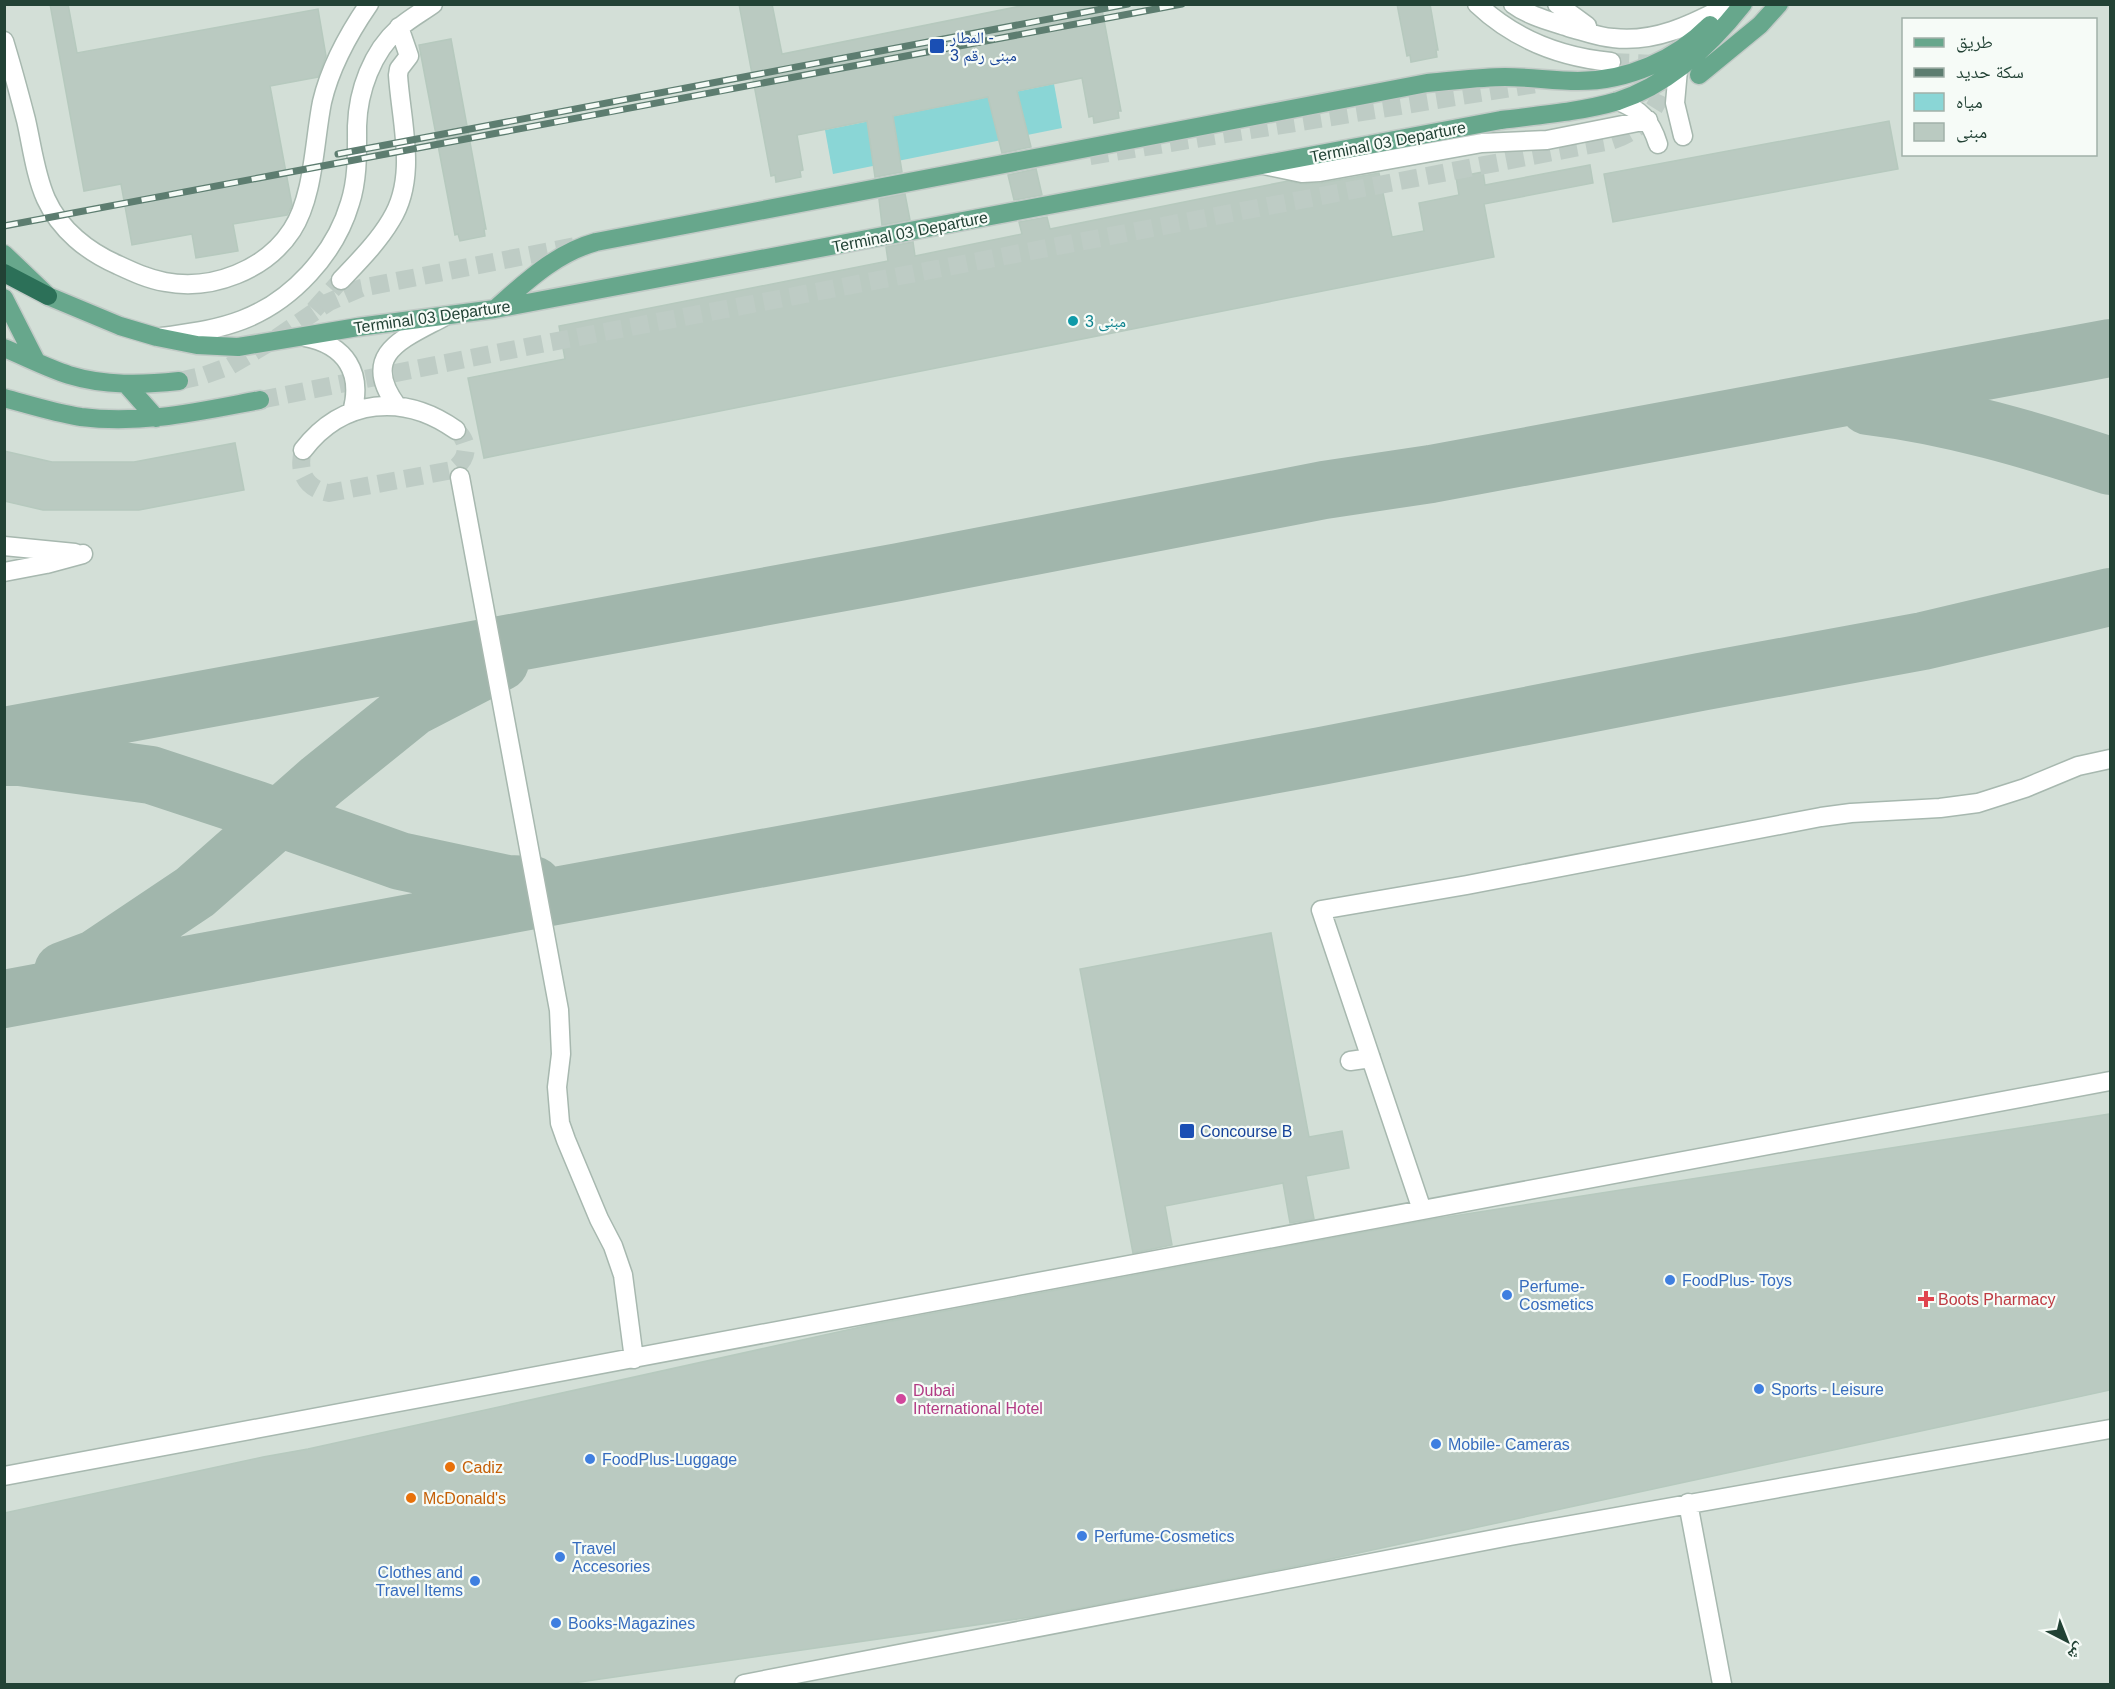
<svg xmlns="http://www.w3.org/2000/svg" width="2115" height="1689" viewBox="0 0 2115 1689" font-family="Arial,'Noto Naskh Arabic',sans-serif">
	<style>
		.built { fill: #d3dfd7; fill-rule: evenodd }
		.water { fill: #8ad6d6 }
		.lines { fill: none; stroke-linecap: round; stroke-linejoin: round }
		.taxiway { stroke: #a1b6ac; stroke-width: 58 }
		.building { fill: #bacac1; stroke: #b6c9be; stroke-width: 1.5 }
		.minor-tunnel { stroke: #beccc5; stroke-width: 18; stroke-dasharray: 18 9; stroke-linecap: butt }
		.major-tunnel { stroke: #beccc5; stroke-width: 18; stroke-dasharray: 18 9; stroke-linecap: butt }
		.minor-casing { stroke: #a7b8af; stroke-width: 21 }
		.major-casing { stroke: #c1cac6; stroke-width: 21 }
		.highway-casing { stroke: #c1cac6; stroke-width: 21 }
		.minor { stroke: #fff; stroke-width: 18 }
		.major { stroke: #67a78c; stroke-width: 18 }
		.highway { stroke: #2c7058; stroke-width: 18 }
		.rail-casing { stroke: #5d7d70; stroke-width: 7 }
		.rail { stroke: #f6fbf7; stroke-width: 4.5; stroke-dasharray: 14; stroke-linecap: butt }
		.transit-dot { fill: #1a4fb4; stroke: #f6fbf7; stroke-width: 2 }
		.culture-dot { fill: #0f9aa8; stroke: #f6fbf7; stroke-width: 2 }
		.shop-dot { fill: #3f7fe0; stroke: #f6fbf7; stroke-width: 2 }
		.health-dot { fill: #e0444e; stroke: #f6fbf7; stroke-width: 2 }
		.hotel-dot { fill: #d1479c; stroke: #f6fbf7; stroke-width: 2 }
		.food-dot { fill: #e8710a; stroke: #f6fbf7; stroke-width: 2 }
		.labels { text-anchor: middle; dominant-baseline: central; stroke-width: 4.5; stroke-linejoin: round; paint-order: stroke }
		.transit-label { font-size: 16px; fill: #164399; stroke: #f6fbf7; text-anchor: start }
		.street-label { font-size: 16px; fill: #224235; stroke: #f6fbf7 }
		.culture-label { font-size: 16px; fill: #0d838f; stroke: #f6fbf7; text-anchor: start }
		.shop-label { font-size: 16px; fill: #366cbe; stroke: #f6fbf7; text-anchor: start }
		.health-label { font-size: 16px; fill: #be3a42; stroke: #f6fbf7; text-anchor: start }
		.hotel-label { font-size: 16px; fill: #b23c85; stroke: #f6fbf7; text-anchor: start }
		.food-label { font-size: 16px; fill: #c56008; stroke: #f6fbf7; text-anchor: start }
	</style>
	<rect width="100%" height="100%" fill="#e5efe9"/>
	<path class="built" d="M5,5H2110V1684H5ZM1904,20H2096V154H1904Z"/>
	<path class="water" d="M1054,84L1062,128L833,174L825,130Z"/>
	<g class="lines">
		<path class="taxiway" d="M1868,406C1951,416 2032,440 2110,466
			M4,736L899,572L1324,490L1431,474L2110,348
			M4,757H20L151,775L257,810L400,861L507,884L533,885
			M63,971L95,959L195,892L321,781L413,707L500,662
			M4,999L539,899L1321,756L1700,682L1923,641L2110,597"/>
	</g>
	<path class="building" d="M50,4H68L77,53L318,9L326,56L318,77L270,86L292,205L287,215L233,224L238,251L196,258L192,234L132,245L121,184L84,191Z
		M739,4H772L782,54L1031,4H1101L1121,111H1118L1119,118L1094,123L1093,116L1089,117L1082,78L1017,91L1031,147L1002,153L988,97L893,116L902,172L875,177L867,121L797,135L803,170L800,171L801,177L776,182L775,175L771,176Z
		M1397,4H1430L1438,50H1436L1437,57L1411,62L1410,55L1407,56Z
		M451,39L486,229H484L485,236L460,241L458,234L455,235L419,45Z
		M1889,121L1898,169L1613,222L1604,174Z
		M1590,165L1593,183L1484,204L1494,257L484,458L468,378L565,359L559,326L888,261L886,247L913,242L915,256L1022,234L1019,222L1047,217L1050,229L1288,181L1302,184L1321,183L1379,173L1392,237L1424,231L1419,203L1459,195L1456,177L1483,172L1485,185Z
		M1036,169L1042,195L1014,200L1008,175Z
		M905,194L910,220L882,225L879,199Z
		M235,443L244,490L139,510H43L4,501V451L52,462H134Z
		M1271,933L1309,1137L1342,1131L1349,1168L1306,1176L1314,1219L1290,1223L1283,1183L1165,1206L1172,1245L1133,1253L1080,969Z
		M2110,1114V1390L1317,1562L1038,1616L566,1684H4V1513L263,1457L308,1449L870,1325L1434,1219Z"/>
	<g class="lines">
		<path class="minor-tunnel" d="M1611,62L1656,64
			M314,310L341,280
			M303,450C297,472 306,489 329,493L452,470C468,460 471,443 456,430"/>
		<path class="major-tunnel" d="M1090,156L1542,83
			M179,381L205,375L230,366L272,341L329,302L361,288L581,245
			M260,400L536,345L1611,141C1636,133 1650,119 1661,95"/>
		<defs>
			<path id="minor" d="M1477,4C1515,40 1560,57 1611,62
				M1513,4C1529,16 1550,21 1568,27C1583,31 1598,37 1613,38C1654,43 1691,25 1727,6
				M1557,4L1587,26
				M4,41C12,67 19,93 26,120C32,146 35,174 46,199C60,230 88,252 118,265C133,272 148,279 165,282C212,291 266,270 292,230C314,196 314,142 322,102C330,68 349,33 369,4
				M1678,70L1675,103L1683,136
				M1618,101C1640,109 1651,121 1658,144
				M1264,165L1302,173L1320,172L1482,143L1547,140L1648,120
				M341,280C359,261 378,242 391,220C418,177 401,122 398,75L399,69L409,56L399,27
				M162,337C189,333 216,330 242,320C292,301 335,254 350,203C358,178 357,152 357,126C358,91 372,52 399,28C409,19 422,12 433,4
				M305,337C346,345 363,373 352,412
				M397,406C358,353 405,338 445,316
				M303,450C343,398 404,393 456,430
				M460,477L559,1010L561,1054L557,1087L560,1123L566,1140L599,1219L613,1246L623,1275L634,1359
				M4,546L75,553
				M4,572L46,564L83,554
				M1350,1061L1371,1058
				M1422,1210L1321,910L1467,885L1821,817L1851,813L1940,808L1978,803L2025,788L2078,766L2110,759
				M4,1476L2110,1081
				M1688,1503L1722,1684
				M744,1684L1510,1536L2110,1429"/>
			<path id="major" d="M1699,75L1760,25L1779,4
				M4,254L48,296L120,326L157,337L197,345L238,347L358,327L495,309L1501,120C1540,115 1580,112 1618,101C1670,84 1710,46 1743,4
				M4,298L36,361
				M496,308C527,281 556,253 596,242L1427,83C1453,81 1479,77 1505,77C1529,77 1554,81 1578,81C1628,81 1675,60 1710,25
				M4,348C26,357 47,368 69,375C105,386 142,385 179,381
				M126,384L156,418
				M4,398C30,405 55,413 81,417C142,425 201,411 260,400"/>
			<path id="highway" d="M4,273L48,296"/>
		</defs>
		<use href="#minor" class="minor-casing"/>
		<use href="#major" class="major-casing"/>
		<use href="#highway" class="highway-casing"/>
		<use href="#minor" class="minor"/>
		<use href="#major" class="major"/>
		<use href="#highway" class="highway"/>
		<defs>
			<path id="rail" d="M338,154L1128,4
				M4,226L1182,4"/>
		</defs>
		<use href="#rail" class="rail-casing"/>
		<use href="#rail" class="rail"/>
	</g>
	<g class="transit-dot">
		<rect x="929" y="38" width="16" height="16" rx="3"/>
		<rect x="1179" y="1123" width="16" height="16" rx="3"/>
	</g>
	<circle class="culture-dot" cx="1073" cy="321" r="6"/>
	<g class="shop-dot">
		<circle cx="1670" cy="1280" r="6"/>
		<circle cx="1507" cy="1295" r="6"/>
		<circle cx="1759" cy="1389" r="6"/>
		<circle cx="1436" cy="1444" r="6"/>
		<circle cx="590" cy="1459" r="6"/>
		<circle cx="1082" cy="1536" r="6"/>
		<circle cx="560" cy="1557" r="6"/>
		<circle cx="475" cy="1581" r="6"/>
		<circle cx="556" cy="1623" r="6"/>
	</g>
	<path class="health-dot" d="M1923 1290h6v6h6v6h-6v6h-6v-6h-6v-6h6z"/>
	<circle class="hotel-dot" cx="901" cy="1399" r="6"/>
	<g class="food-dot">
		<circle cx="450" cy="1467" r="6"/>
		<circle cx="411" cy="1498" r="6"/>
	</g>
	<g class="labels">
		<g class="transit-label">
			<text x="950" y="37">المطار -<tspan x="950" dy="18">مبنى رقم 3</tspan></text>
			<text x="1200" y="1131">Concourse B</text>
		</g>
		<g class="street-label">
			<text transform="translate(1388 142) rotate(-11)">Terminal 03 Departure</text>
			<text transform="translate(910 232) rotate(-11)">Terminal 03 Departure</text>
			<text transform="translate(432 317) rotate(-8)">Terminal 03 Departure</text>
		</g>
		<g class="culture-label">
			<text x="1085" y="321">مبنى 3</text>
		</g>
		<g class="shop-label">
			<text x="1682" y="1280">FoodPlus- Toys</text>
			<text x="1519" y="1286">Perfume-<tspan x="1519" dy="18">Cosmetics</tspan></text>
			<text x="1771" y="1389">Sports - Leisure</text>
			<text x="1448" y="1444">Mobile- Cameras</text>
			<text x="602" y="1459">FoodPlus-Luggage</text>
			<text x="1094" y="1536">Perfume-Cosmetics</text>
			<text x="572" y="1548">Travel<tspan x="572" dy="18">Accesories</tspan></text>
			<text x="463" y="1572" text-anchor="end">Clothes and<tspan x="463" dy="18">Travel Items</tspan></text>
			<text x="568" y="1623">Books-Magazines</text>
		</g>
		<g class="health-label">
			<text x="1938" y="1299">Boots Pharmacy</text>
		</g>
		<g class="hotel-label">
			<text x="913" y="1390">Dubai<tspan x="913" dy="18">International Hotel</tspan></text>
		</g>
		<g class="food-label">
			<text x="462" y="1467">Cadiz</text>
			<text x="423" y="1498">McDonald's</text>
		</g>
	</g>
	<rect width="2115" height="1689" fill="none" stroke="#224235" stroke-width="12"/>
	<rect x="1902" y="18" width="195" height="138" fill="#f6fbf7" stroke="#a1b1a9" stroke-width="1.5"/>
	<rect x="1914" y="38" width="30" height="9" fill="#67a78c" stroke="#a1b1a9" stroke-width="1.5"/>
	<text x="1956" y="48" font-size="18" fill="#224235">طريق</text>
	<rect x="1914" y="68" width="30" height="9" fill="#5d7d70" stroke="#a1b1a9" stroke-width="1.5"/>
	<text x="1956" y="78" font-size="18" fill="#224235">سكة حديد</text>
	<rect x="1914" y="93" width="30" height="18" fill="#8ad6d6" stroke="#a1b1a9" stroke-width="1.5"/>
	<text x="1956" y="108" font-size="18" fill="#224235">مياه</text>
	<rect x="1914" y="123" width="30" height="18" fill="#bacac1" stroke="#a1b1a9" stroke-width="1.5"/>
	<text x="1956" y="138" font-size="18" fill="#224235">مبنى</text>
	<g transform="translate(2067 1641) rotate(138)" stroke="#f6fbf7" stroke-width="4.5" paint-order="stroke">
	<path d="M0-4.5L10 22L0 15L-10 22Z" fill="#224235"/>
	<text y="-9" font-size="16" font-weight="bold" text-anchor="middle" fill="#224235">ش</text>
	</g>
</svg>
